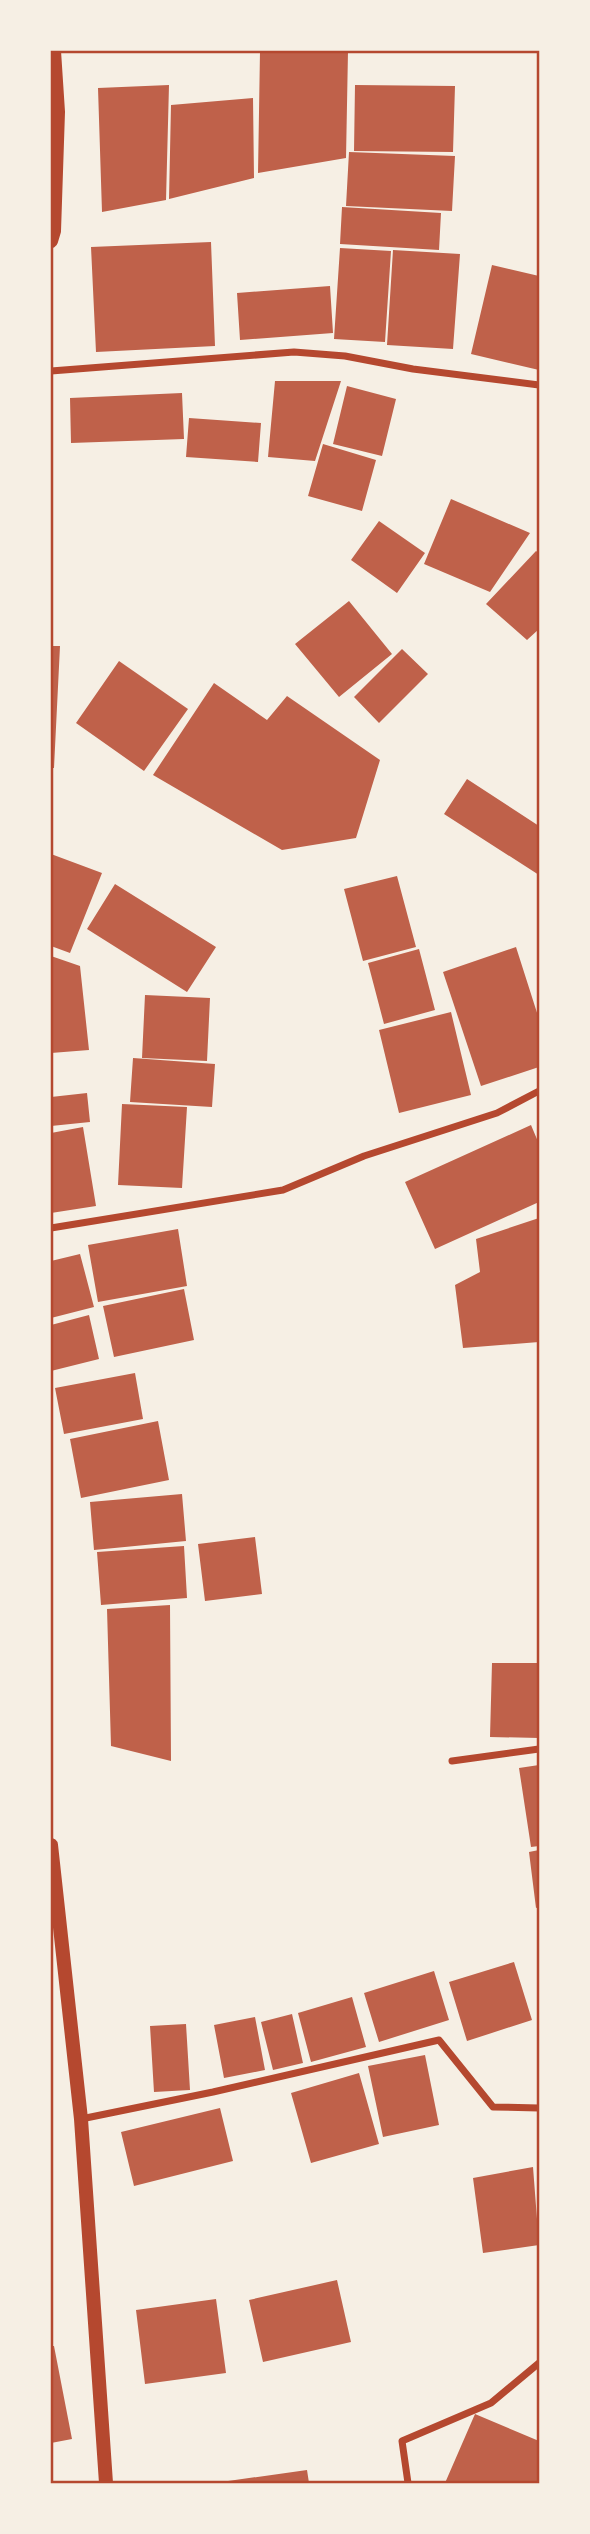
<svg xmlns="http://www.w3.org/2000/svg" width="590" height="2534" viewBox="0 0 590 2534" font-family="'Titillium Web',sans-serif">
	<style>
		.building { fill: #bf614a }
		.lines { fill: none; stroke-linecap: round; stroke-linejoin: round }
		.minor { stroke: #b5482f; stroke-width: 7 }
		.secondary { stroke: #b5482f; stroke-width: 14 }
		.neatline { fill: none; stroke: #b5482f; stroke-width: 2.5 }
	</style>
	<rect width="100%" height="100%" fill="#f6efe4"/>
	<path class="building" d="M260,51H348L346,158L258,173Z
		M169,85L166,200L102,212L98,88Z
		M355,85L455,86L453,152L354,151Z
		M253,98L254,178L169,199L171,105Z
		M349,152L455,156L452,211L346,206Z
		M342,207L441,213L439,250L340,244Z
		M211,242L215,346L96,352L91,247Z
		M340,248L391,251L385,342L334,339Z
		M393,250L460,254L453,349L387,345Z
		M492,265L539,276V370L471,354Z
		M330,286L333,333L240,340L237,293Z
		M275,381H341L315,461L268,457Z
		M347,386L396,399L382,456L333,444Z
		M182,393L184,439L71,443L70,398Z
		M189,418L261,423L258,462L186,457Z
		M323,444L376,460L362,511L308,496Z
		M451,499L530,533L490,592L424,564Z
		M379,521L425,553L397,593L351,560Z
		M536,551L539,553V629L527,640L486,604Z
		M349,601L392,654L339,697L295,644Z
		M51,646H60L54,768H51Z
		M402,649L428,674L379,723L354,697Z
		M119,661L188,709L144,771L76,723Z
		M214,683L267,720L287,696L380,760L356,838L282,850L153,775Z
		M467,779L539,826V875L444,814Z
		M51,854L102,873L70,953L51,946Z
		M397,876L416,947L363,961L344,889Z
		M115,884L216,947L187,992L87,929Z
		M516,947L539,1019V1067L481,1086L443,972Z
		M419,949L435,1010L384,1024L368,963Z
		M51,956L80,966L89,1050L51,1053Z
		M145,995L210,998L207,1061L142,1058Z
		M451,1012L471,1095L399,1113L379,1030Z
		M133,1058L215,1064L212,1107L130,1102Z
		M87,1093L90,1122L51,1126V1097Z
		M122,1104L187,1107L182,1188L118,1185Z
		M531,1125L539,1144V1202L435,1249L405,1182Z
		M83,1127L96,1206L51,1213V1133Z
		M539,1218V1342L463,1348L455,1285L480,1272L476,1239Z
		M178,1229L187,1286L98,1302L88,1245Z
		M80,1254L94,1307L51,1318V1261Z
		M184,1289L194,1340L114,1357L103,1306Z
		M89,1315L99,1359L51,1371V1325Z
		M135,1373L143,1419L64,1434L55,1388Z
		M158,1421L169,1480L81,1498L70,1439Z
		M182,1494L186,1541L94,1550L90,1502Z
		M255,1537L262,1594L205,1601L198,1544Z
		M184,1546L187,1598L101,1605L97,1552Z
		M170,1605L171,1761L111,1746L107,1609Z
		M492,1663H539V1738L490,1737Z
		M539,1765V1846L531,1847L519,1768Z
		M539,1850V1907L536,1908L529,1852Z
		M514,1962L532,2020L467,2041L449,1982Z
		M434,1971L449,2020L379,2042L364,1993Z
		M352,1997L366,2047L311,2062L298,2013Z
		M292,2014L303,2063L273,2070L261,2022Z
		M255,2017L265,2070L224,2078L214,2025Z
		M186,2024L190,2090L154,2092L150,2026Z
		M425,2055L439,2125L383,2137L368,2066Z
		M359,2073L379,2144L311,2163L291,2093Z
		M220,2108L233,2161L134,2186L121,2132Z
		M533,2167L539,2245L483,2253L473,2178Z
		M337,2280L351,2342L263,2362L249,2300Z
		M216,2299L226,2373L145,2384L136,2310Z
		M51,2346H54L72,2439L51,2443Z
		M475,2414L539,2441V2483H445Z
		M307,2470L309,2483H221V2482Z"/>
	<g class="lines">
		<path class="minor" d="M51,371L294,352L345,356L413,369L539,385
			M51,1228L283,1190L364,1156L497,1113L539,1091
			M452,1761L539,1749
			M81,2119L213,2092L439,2040L493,2107L539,2108
			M408,2483L402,2441L491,2403L539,2363"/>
		<path class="secondary" d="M51,241L54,231L58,112L54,51
			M51,1845L81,2119L106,2483"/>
	</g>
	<rect width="590" height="2534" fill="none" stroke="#f6efe4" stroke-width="105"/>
	<rect x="52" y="52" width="486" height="2430" class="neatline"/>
</svg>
